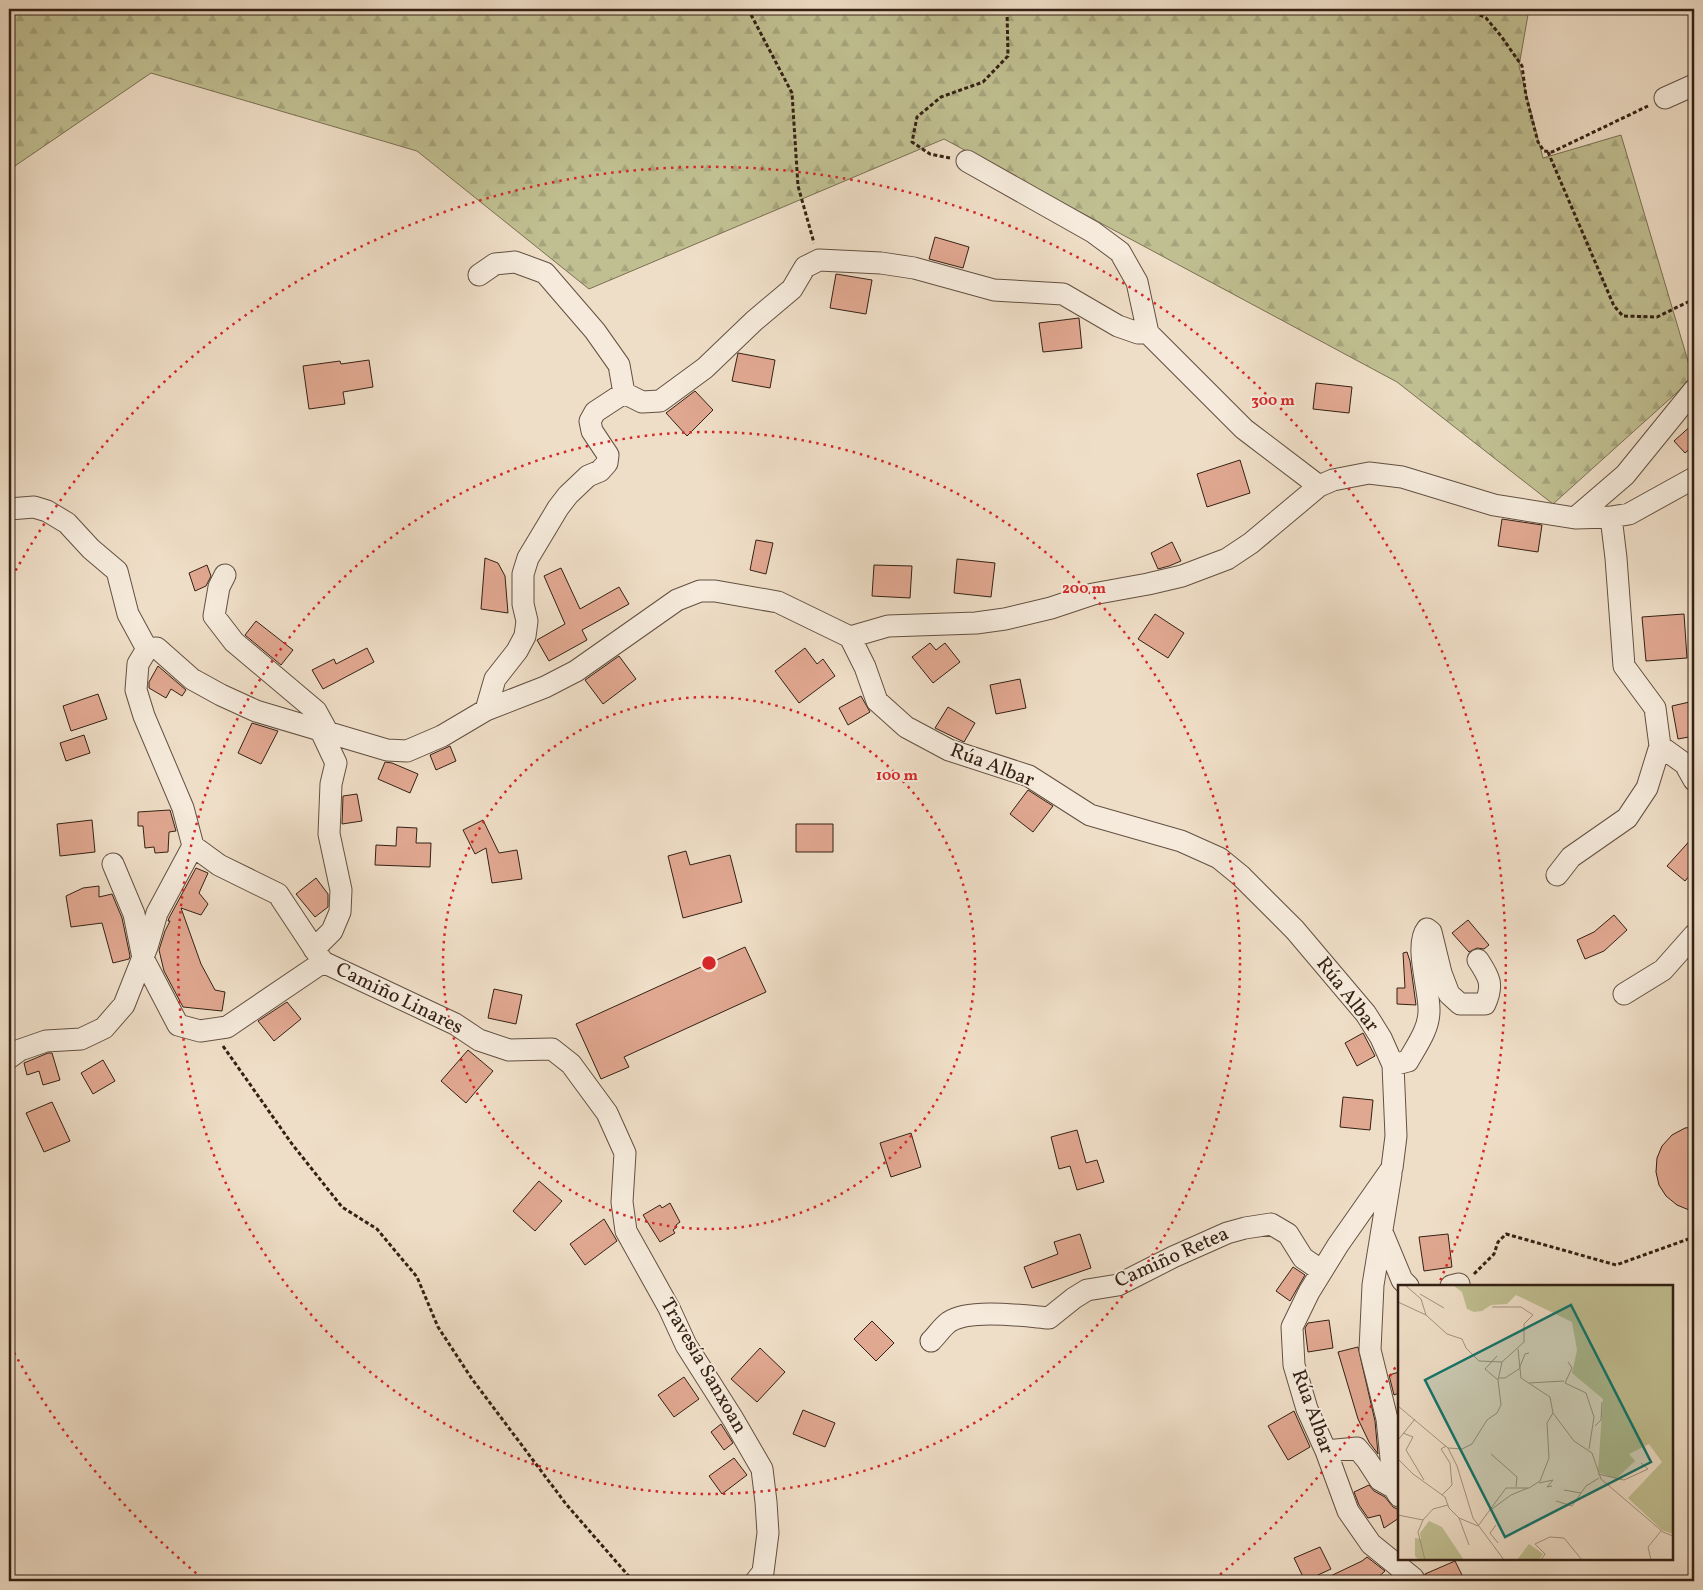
<svg xmlns="http://www.w3.org/2000/svg" width="1703" height="1590" viewBox="0 0 1703 1590" font-family="Vollkorn,serif">
	<style>
		.forest { fill: url(#forest-firs); stroke: #7a7052 }
		.building { fill: #e1a891; stroke: #342114 }
		.lines { fill: none; stroke-linecap: round; stroke-linejoin: round }
		.minor-casing { stroke: #635041; stroke-width: 23 }
		.path { stroke: #342114; stroke-width: 3; stroke-dasharray: 4 2.5; stroke-linecap: butt }
		.minor { stroke: #f5eadb; stroke-width: 21 }
		.ring { fill: none; stroke: #d62828; stroke-width: 2.5; stroke-dasharray: 2.5 5 }
		.labels { text-anchor: middle; dominant-baseline: central; stroke-width: 4; stroke-linejoin: round; paint-order: stroke }
		.street-label { font-size: 20px; fill: #342114; stroke: #f5eadb }
		.inset-road { fill: none; stroke: #a4927f; stroke-width: 1 }
		.view { fill: #0f766e; fill-opacity: 0.15; stroke: #0f766e; stroke-width: 2.5 }
		.inset-edge { fill: none; stroke: #342114; stroke-width: 2.5 }
		.centre { fill: #d62828; stroke: #f5eadb; stroke-width: 2.5 }
		.ring-label { font-size: 15px; text-anchor: middle; font-weight: bold; fill: #d62828; stroke: #f5eadb; stroke-width: 4; stroke-linejoin: round; paint-order: stroke }
	</style>
	<defs>
		<pattern id="forest-firs" width="22" height="20" patternUnits="userSpaceOnUse" patternTransform="scale(1.25)"><rect width="22" height="20" fill="#c0bf91"/><path d="M5 1l3.5 6h-7zM16 11l3.5 6h-7z" fill="#a6a47c"/></pattern>
	</defs>
	<rect width="100%" height="100%" fill="#efdec7"/>
	<filter id="stains"><feTurbulence type="fractalNoise" baseFrequency=".004" numOctaves="4"/><feColorMatrix values="0 0 0 0 .2 0 0 0 0 .09 0 0 0 0 .02 0 0 0 .5 -.17"/></filter>
	<radialGradient id="worn" r=".72"><stop offset=".6" stop-color="#630" stop-opacity="0"/><stop offset="1" stop-color="#630" stop-opacity=".3"/></radialGradient>
	<path class="forest" d="M9,9H1529L1519,66L1543,158L1621,135L1693,378L1553,504L1397,382L944,139L589,289L417,151L151,73L9,170Z"/>
	<path class="building" d="M935,237L969,247L963,268L929,259Z
		M836,274L872,280L866,314L830,308Z
		M1079,318L1082,348L1043,352L1039,323Z
		M738,353L775,360L770,388L732,381Z
		M369,360L373,387L343,392L345,404L309,409L303,366L340,361L341,364Z
		M1316,383L1352,387L1349,413L1313,409Z
		M695,391L713,410L687,436L666,413Z
		M1694,423V445L1685,453L1674,441Z
		M1240,460L1250,493L1207,507L1197,474Z
		M1502,519L1542,525L1538,552L1498,546Z
		M756,540L773,543L766,574L750,570Z
		M1172,542L1181,561L1169,566L1158,569L1151,553Z
		M485,558L498,563L505,576L508,613L481,609Z
		M957,559L995,563L991,597L954,593Z
		M207,565L211,576L206,586L195,591L189,573Z
		M874,565L912,566L910,598L872,596Z
		M561,568L580,609L619,587L629,604L582,630L587,640L549,661L537,640L565,624L544,576Z
		M1155,614L1184,633L1168,658L1138,639Z
		M1684,614L1687,658L1646,661L1642,617Z
		M256,621L293,650L281,665L245,635Z
		M930,643L936,650L945,643L960,662L933,683L912,657Z
		M367,648L374,662L323,689L312,670L334,659L336,664Z
		M805,648L817,664L823,659L835,676L799,703L775,671Z
		M619,656L636,679L603,704L585,680Z
		M158,666L186,690L182,696L171,689L166,698L149,688V682Z
		M1020,679L1026,708L996,714L990,685Z
		M98,694L107,719L71,731L63,706Z
		M861,696L870,712L848,725L839,708Z
		M1694,701V736L1678,739L1672,706Z
		M948,707L975,723L964,742L935,728Z
		M252,723L278,731L261,764L238,753Z
		M84,735L90,753L66,761L60,743Z
		M450,746L456,761L436,770L430,755Z
		M385,762L392,763L418,774L410,793L378,779Z
		M1028,790L1053,806L1033,832L1010,814Z
		M357,794L362,821L342,824L343,796Z
		M170,810L176,831L169,832L168,852L155,853L154,847L145,848L143,826H138V812Z
		M92,820L95,852L60,856L57,824Z
		M483,820L499,853L517,850L522,879L492,883L486,848L475,854L463,830Z
		M796,824H833V852H796Z
		M397,827L417,828L416,843H431L430,867L375,865L376,845L396,846Z
		M1694,836V870L1685,881L1667,866Z
		M686,851L690,865L730,855L742,902L683,918L668,856Z
		M196,868L208,873L199,893L208,904L201,915L181,908L201,964L215,990L225,992L222,1011L183,1007L164,971L159,950L165,931L170,921H168L169,918Z
		M316,878L328,894V907L315,917L296,894Z
		M99,886V897L112,894L122,918L130,956L129,959L113,963L102,923L71,927L66,896L83,888Z
		M1614,915L1627,930L1604,951L1585,959L1577,940L1594,932Z
		M1468,920L1489,945L1484,949L1477,948L1469,952L1452,933Z
		M745,947L766,992L624,1057L629,1067L601,1079L576,1024Z
		M1407,952L1410,961L1416,1005L1397,1004V988H1405L1403,953Z
		M494,989L522,995L516,1024L488,1018Z
		M287,1002L301,1019L274,1041L258,1021Z
		M1363,1033L1375,1056L1357,1066L1345,1043Z
		M468,1050L493,1071L466,1103L441,1081Z
		M48,1053H52L60,1080L43,1085L39,1071L27,1075L24,1063Z
		M103,1060L115,1081L93,1094L81,1073Z
		M1343,1097L1373,1100L1370,1130L1340,1127Z
		M52,1102L70,1141L44,1152L26,1113Z
		M1694,1127V1212L1677,1205L1666,1196L1659,1185L1656,1172L1657,1158L1662,1146L1672,1135L1685,1128Z
		M1077,1130L1086,1163L1097,1160L1104,1182L1077,1190L1070,1166L1059,1169L1051,1137Z
		M911,1133L921,1167L891,1177L880,1143Z
		M539,1181L562,1201L535,1231L513,1211Z
		M670,1203L680,1222L676,1225L677,1227L673,1230L675,1233L660,1242L643,1215L660,1205L662,1208Z
		M604,1219L617,1241L585,1265L570,1244Z
		M1080,1234L1091,1268L1032,1288L1024,1267L1058,1254L1054,1242Z
		M1448,1234L1452,1267L1424,1271L1419,1237Z
		M1293,1267L1305,1275L1290,1301L1276,1291Z
		M1329,1320L1333,1348L1308,1352L1305,1328L1308,1323Z
		M872,1321L894,1343L876,1361L854,1339Z
		M1358,1347L1375,1421L1378,1454L1369,1442L1358,1419L1338,1352Z
		M760,1348L785,1372L757,1402L731,1379Z
		M1399,1372V1393L1394,1395L1389,1375Z
		M684,1377L699,1399L674,1417L658,1395Z
		M803,1410L835,1423L825,1447L793,1434Z
		M1294,1411L1310,1447L1288,1460L1268,1426Z
		M721,1424L733,1443L724,1450L711,1432Z
		M734,1458L747,1475L722,1494L709,1476Z
		M1369,1485L1374,1491L1385,1497L1393,1507L1399,1510V1518L1384,1528L1380,1515L1368,1518L1359,1505L1354,1492Z
		M1320,1547L1331,1569L1305,1581L1294,1558Z
		M1367,1557L1385,1571L1374,1581H1320L1362,1561Z
		M1455,1561L1465,1581H1427L1425,1574Z"/>
	<g class="lines">
		<defs>
			<path id="minor" d="M1665,98L1694,85
				M967,161L1093,232L1120,252L1137,282L1148,333
				M479,275L495,264L515,262L545,273L595,331L619,365L624,393L642,402L660,401L705,368L754,321L792,289L805,267L819,260L881,263L914,268L994,290L1063,294L1118,326L1138,333H1148L1244,429L1319,486
				M9,509L34,507L47,511L67,523L91,549L117,571L128,614L147,649
				M1611,517L1616,558L1624,666L1655,708L1660,746L1685,764L1694,780
				M1575,518L1625,475L1694,390
				M225,575L219,587L214,616L234,642L316,711L327,731
				M850,637L865,667L877,701L906,727L949,750L1029,776L1090,815L1181,841L1219,858L1241,876L1295,930L1366,1014L1381,1038L1393,1065L1396,1136L1392,1168L1338,1245L1309,1292L1292,1327L1294,1365L1307,1409L1326,1451L1348,1511L1371,1544L1413,1578L1415,1581
				M850,637L888,626L976,623L1005,619L1051,608L1093,594L1148,584L1182,576L1227,559L1251,543L1319,486L1333,480L1369,473L1402,477L1494,505L1575,518L1611,517L1629,514L1694,478
				M147,649L138,664L136,690L144,716L183,808L193,846L219,865L278,894L323,962L455,1024L479,1040L509,1050L552,1049L571,1064L607,1113L625,1153L622,1202L626,1231L669,1308L686,1345L733,1419L762,1469L766,1502L768,1533L763,1572L756,1581
				M147,649L157,648L192,679L221,695L256,711L387,750L407,751L442,736L486,710L545,687L576,671L677,600L700,591H715L778,602L850,637
				M486,710L495,679L517,651L525,636L527,621L523,604V574L528,558L558,508L568,495L588,476L600,471L607,463L608,455L592,431L590,421L595,412L624,393
				M113,864L134,914L143,958L178,1025L200,1031L227,1027L323,962
				M1557,875L1571,857L1627,818L1647,788L1660,746
				M314,949L332,931L340,912L341,890L329,834L331,784L336,763L320,729
				M1624,994L1663,970L1694,935
				M9,1058L20,1050L46,1041L81,1039L104,1028L124,1005L147,947L157,913L193,846
				M1393,1065L1408,1061C1417,1045 1429,1029 1429,1011C1430,991 1414,945 1427,929L1431,932L1441,973L1449,994L1460,1004H1485C1494,984 1489,977 1478,960
				M1391,1174L1373,1285L1370,1350L1387,1419L1394,1488L1399,1496
				M1382,1232L1402,1280L1408,1286
				M1451,1286L1459,1284
				M931,1341C937,1335 943,1326 949,1322C969,1308 1025,1316 1049,1318L1074,1298L1087,1290L1118,1285L1173,1257L1227,1233L1245,1228L1271,1224L1288,1234L1303,1258L1322,1271
				M1326,1451L1357,1448L1367,1460L1380,1480L1394,1488"/>
		</defs>
		<use href="#minor" class="minor-casing"/>
		<path class="path" d="M748,9L792,93L798,186L814,243
			M1468,9L1486,18L1501,36L1522,66L1526,96L1538,142L1544,151L1552,152L1648,106
			M1548,152L1614,306L1623,316L1657,317L1694,299
			M950,158L930,154L912,142L917,117L941,97L983,82L1008,56L1007,9
			M223,1046L292,1144L342,1207L377,1229L417,1277L438,1327L472,1379L566,1504L633,1581
			M1474,1274L1494,1254L1498,1242L1506,1234L1616,1265L1694,1237"/>
		<use href="#minor" class="minor"/>
	</g>
	<g class="ring">
		<circle cx="709" cy="963" r="266"/>
		<circle cx="709" cy="963" r="531"/>
		<path d="M1399 1361A797 797 0 0 1 1216 1578M202 1578A797 797 0 0 1 12 1349M12 577A797 797 0 0 1 1440 1281"/>
	</g>
	<g class="labels">
		<g class="street-label">
			<text transform="translate(992 766) rotate(21)">Rúa Albar</text>
			<text transform="translate(1347 995) rotate(52)">Rúa Albar</text>
			<text transform="translate(399 999) rotate(26)">Camiño Linares</text>
			<text transform="translate(1172 1258) rotate(-24)">Camiño Retea</text>
			<text transform="translate(703 1366) rotate(60)">Travesía Sanxoan</text>
			<text transform="translate(1312 1412) rotate(70)">Rúa Albar</text>
		</g>
	</g>
	<g transform="translate(1398 1285)">
		<rect width="275" height="275" fill="#efdec7"/>
		<path d="M55,0H275V249L264,245L230,213L264,177L251,159L231,169L237,176L218,194L200,187L205,114L174,88L179,65L174,37L118,10L109,19L93,20L84,26L76,27L69,24L64,7ZM31,236L44,242L66,275H21L17,271V253L23,254L22,248Z" fill="#c0bf91"/>
		<path d="M131,259L145,269L141,275H119Z" fill="#c0bf91"/>
		<path class="inset-road" d="M7,0L23,14L28,30L49,49L64,54L68,63L81,76L104,77M22,9L46,23M0,17L28,30M120,64L123,93L152,112L155,128M99,71L87,84L100,95M170,77L174,83L167,98L188,108L196,132L191,164M121,84L127,69L131,68M101,93H107L121,84M131,98L166,96M0,121L50,163L59,181L75,233L106,275M155,128L176,156L194,168L203,194L265,247L275,251M197,141L203,135L204,117M5,148L15,152L8,165L26,195M0,155L17,134M50,163L64,164L74,159L89,135L99,128L103,120L100,95L104,77L126,57V39L135,30L123,22H94M93,169L119,192L118,202M0,174L15,189L47,212L51,223L61,233L80,241L108,203H131L142,196L151,173L149,138L155,128M200,189L226,195L250,184L243,178M141,198L155,195L149,202L154,201M166,205L183,208M44,210L54,200L52,178L43,164L48,161M158,216L174,221L188,201L201,193M94,224L113,210L130,203M0,230L25,235L20,247L27,275M61,233L71,260M25,235L35,224L50,220M98,240L92,248L100,258M143,275L147,269L137,259L152,252L166,253L184,275M253,275L250,262L263,246"/>
		<path class="view" d="M173,20L253,177L107,252L27,95Z"/>
		<rect width="275" height="275" class="inset-edge"/>
	</g>
	<circle cx="709" cy="963" r="8" class="centre"/>
	<g class="ring-label">
		<text x="1273" y="405">300 m</text>
		<text x="1084" y="593">200 m</text>
		<text x="897" y="780">100 m</text>
	</g>
	<rect width="1703" height="1590" fill="none" stroke="#efdec7" stroke-width="30"/>
	<rect x="10" y="10" width="1683" height="1570" fill="none" stroke="#342114" stroke-width="2.5"/>
	<rect x="15" y="15" width="1673" height="1560" fill="none" stroke="#342114"/>
	<rect width="100%" height="100%" filter="url(#stains)"/>
	<rect width="100%" height="100%" fill="url(#worn)"/>
</svg>
